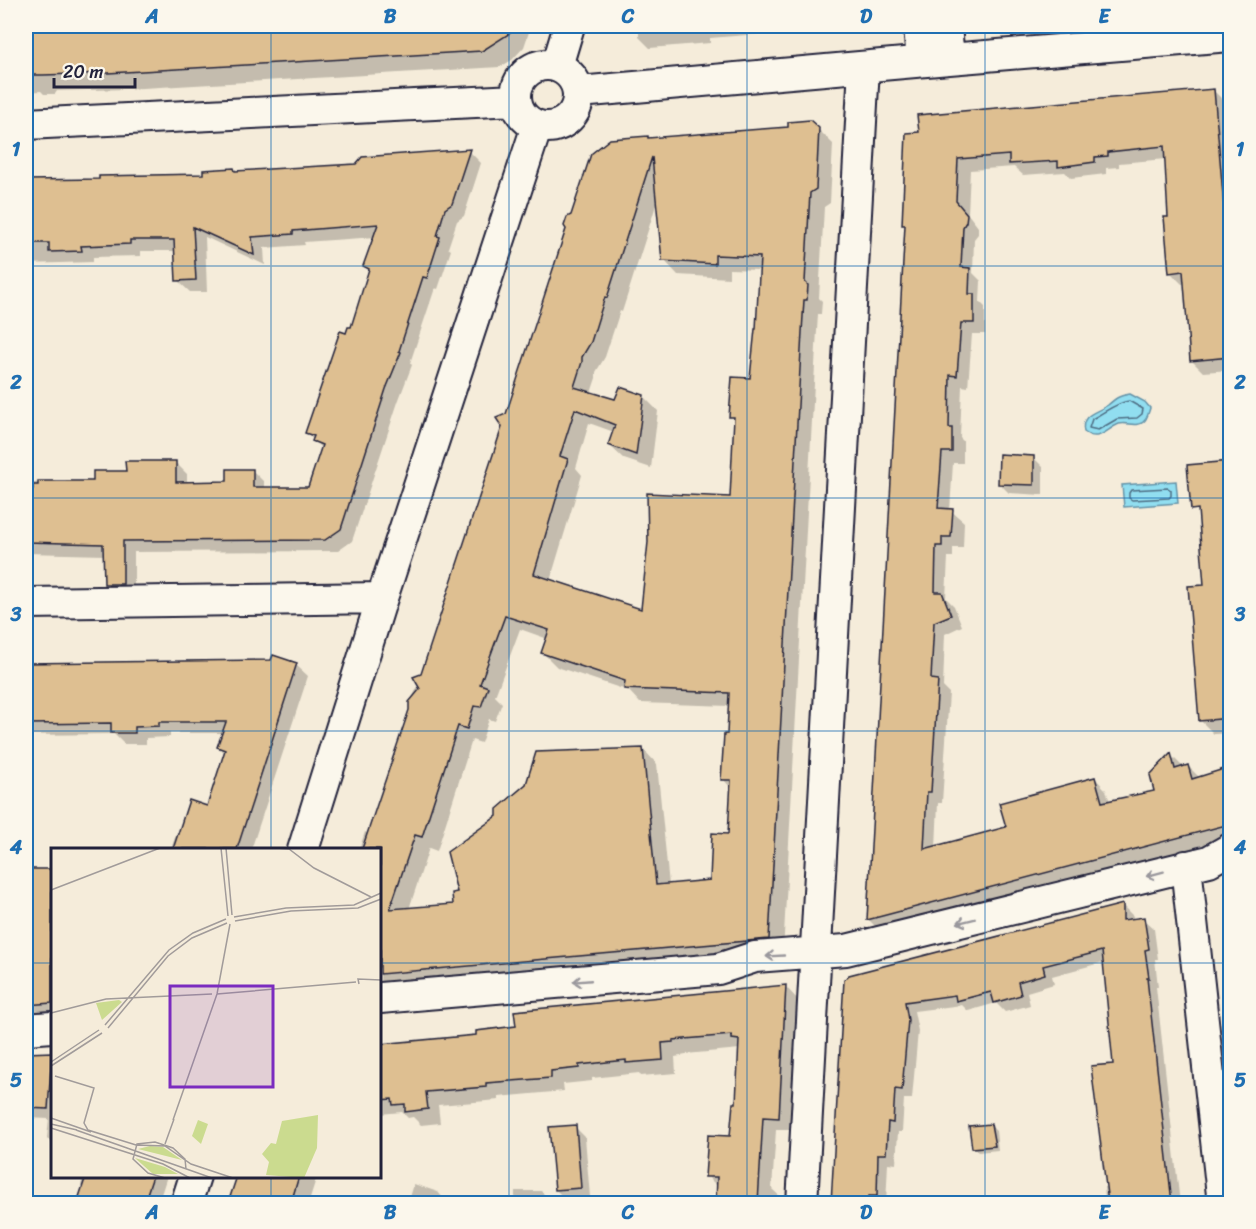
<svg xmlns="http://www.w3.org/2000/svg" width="1256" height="1229" viewBox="0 0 1256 1229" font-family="Sriracha,sans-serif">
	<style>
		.water { fill: #91def0; stroke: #6593a8; stroke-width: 1.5 }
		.shadow { fill: #0003; fill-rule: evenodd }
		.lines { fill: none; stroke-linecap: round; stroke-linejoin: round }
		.shore { stroke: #4e6d83; stroke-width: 1.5 }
		.building { fill: #debf91; stroke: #22223b; stroke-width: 1.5; fill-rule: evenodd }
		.minor-casing { stroke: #22223b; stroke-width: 34 }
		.minor { stroke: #fbf7ec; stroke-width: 30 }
		.oneway { stroke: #99979c }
		.grid { fill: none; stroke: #1f6fb2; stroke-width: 1.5; stroke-opacity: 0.55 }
		.inset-road { fill: none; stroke: #a19b9a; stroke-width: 1.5 }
		.view { fill: #7b2cbf; fill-opacity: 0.15; stroke: #7b2cbf; stroke-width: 3 }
		.inset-edge { fill: none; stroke: #22223b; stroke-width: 3 }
		.neatline { fill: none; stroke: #1f6fb2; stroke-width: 2 }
		.grid-label { font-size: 20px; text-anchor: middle; font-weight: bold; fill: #1f6fb2 }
	</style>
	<rect width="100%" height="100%" fill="#f5ecda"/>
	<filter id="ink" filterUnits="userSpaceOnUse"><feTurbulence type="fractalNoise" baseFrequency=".0167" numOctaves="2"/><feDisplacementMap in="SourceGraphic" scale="12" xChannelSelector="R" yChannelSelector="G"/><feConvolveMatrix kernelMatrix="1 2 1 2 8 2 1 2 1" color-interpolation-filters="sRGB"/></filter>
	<g filter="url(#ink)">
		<path class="water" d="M1130,394L1145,402L1150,408C1148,414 1147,422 1139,424C1133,426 1126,422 1119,424C1106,429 1099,443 1084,432C1080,414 1096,413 1108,405C1116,398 1118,396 1130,394Z
			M1176,481L1178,503L1124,507L1122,485Z"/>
		<path class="shadow" d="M26,26H531L524,47L512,60L500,67L126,89L57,91L55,94H44L41,91L26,92Z
			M634,26H854L710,38V43L650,48L639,37V31Z
			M1213,90L1225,102L1230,164V370L1203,372L1191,360L1186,283L1182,284L1170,272L1166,159L1119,163V167L1106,168V174L1071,178L1065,172L1023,175L1014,167L970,170L968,214L978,227V234L974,239L973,273L981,281L980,302L985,307V334H972L968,387L962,386L960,438L963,441V463H953L950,510L964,522L963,548H953V557H948L946,598L954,606L962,626L945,634L943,687L949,693L942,803H938L936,848L1008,828L1095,778L1106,790L1110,802L1156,792L1171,755L1181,765H1187L1200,778L1230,769V838L880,931L868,919L907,227L904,224L908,134Z
			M818,129L833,144L830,203L824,207L819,298L822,301L821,314H818L816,347L783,953L380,990V850H359L365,832L369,834L411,710L410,702L419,684L507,416L648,137L650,140ZM658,199L664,260L678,275L729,278V269L760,270L752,380L731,416L736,421L731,499L642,611L550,581L582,475L576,468L589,423L614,432L609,445L624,459L651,468L658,411L643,396L616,401L591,393L596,378V372L605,357L620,311L622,312ZM520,629L548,639L543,653L557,667L629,691L640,703L730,706L723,779L732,789L729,835L712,881L669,885L657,764L643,749L459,894L454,906L409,909L429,848L437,851L472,740L481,743L489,719L495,721L502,703L495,696Z
			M469,151L481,163L464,216L457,221L448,248L451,250L438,289L435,288L410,363L412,365L398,402L352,541L338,551L134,552V595L117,596L106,584L105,555L26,553V483L95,482L175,462L187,474V483L229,482L252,470L264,482V488H309L322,449L307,433L347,335L352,329L370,271L365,266L376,237L304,242L305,245L264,248L265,265L205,237L207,292H190L178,281L176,251H141V256L93,257V262L26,264V181L101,180L205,175L234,169L237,172L357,165Z
			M1033,457L1043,467V495L1009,493L999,483Z
			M1230,463V505L1200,508L1230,522V733L1214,734L1201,721L1205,586L1199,505L1189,466Z
			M272,662L296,665L308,676L251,850L171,849L177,832L180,833L208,808L225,753L219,747L223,733H170V737L146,738V744H124L114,734L26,735V664Z
			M26,870H52V1015L26,1017Z
			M1123,906L1133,916V920L1143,919L1154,929L1158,959H1155L1158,987H1156L1180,1204H1100V1201L1105,1200L1104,1187H1107L1114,1065L1104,962L1052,976L1054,984L1027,992L1030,1005L1005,1012L996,1003L968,1011L962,1005L914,1011L918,1031L912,1099H904L902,1132H898L896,1164L888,1163L886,1204H832L845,981Z
			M786,987L799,1001L792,1130H776L772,1189L788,1204H717L718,1187L707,1176L732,1137L738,1105L740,1049L686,1054V1055L675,1057L676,1073L641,1076L639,1073L592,1078V1081L563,1084L564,1091L499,1097V1100L438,1105L440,1123L421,1125L413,1117L408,1118L402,1112L380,1114V1044L478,1036Z
			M52,1053V1143L47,1138L49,1119L26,1118V1055Z
			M991,1126L996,1131L998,1150L978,1152L973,1147Z
			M575,1127L585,1137L590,1197L566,1200L556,1190Z
			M83,1176H167L158,1204H79L84,1189L81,1186Z
			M239,1176H317L308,1204H230Z
			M414,1184L438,1192L448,1204H408Z
			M515,1191H541L553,1204H515Z"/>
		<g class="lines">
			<path class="shore" d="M1129,401L1143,409L1142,414L1137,418L1117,419L1098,430L1089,428L1092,419C1104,413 1117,402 1129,401Z
				M1168,488L1171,490V496L1169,498L1132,500L1129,498V493L1131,490Z"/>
		</g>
		<path class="building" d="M26,26H521L482,51L108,73L43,75H26Z
			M1214,89L1230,278V357L1190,361L1183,271L1169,273L1164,217H1168L1164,146L1108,152V156L1095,157V162L1058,167V161L1009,164V155L958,159L956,201L967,214L966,222L963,227L961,267L970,268L969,294H974V323H961L957,376L950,375L949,428H952V452H942L938,508L953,509L951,537H942V546H936L935,592H942L951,615L934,622L931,679L938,680L931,792H927L924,849L1006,827L999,803L1095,777L1102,802L1154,791L1150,775L1171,753L1175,769L1188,765L1192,779L1230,767V824L867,920L905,225H902L906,133L919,132L917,115Z
			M810,120L819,128L816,189L810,193L805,282L808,285L807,300H804L802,332L769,939L380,974V849H362L409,710V702L420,689L413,677L421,674L502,427L496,418L506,414L566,229L564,226L567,217L571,215L591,154L610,139L648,136V138L788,127V122ZM652,157L662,261L715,264V255L760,257L756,329H755L750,378L732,377L729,417H734L730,497L647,493L648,542L641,609L534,574L568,459L560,456L575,409L615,425L608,445L636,455L644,395L620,387L615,399L574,387L582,362V357L591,342L605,297L607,298ZM505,616L549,630L541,653L625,681L624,689L729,693L727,734H724L721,780H731L728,834L712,833L710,880L656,885L643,748L536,752L526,784L497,809V816L447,852L457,892L452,893L453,904L390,909L415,835L422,837L458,726L467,729L474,706L481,707L488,687L480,684Z
			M470,149L452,204L445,209L437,236L440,237L427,278L423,277L399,351L401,352L386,389L341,529L325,540L123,541V584H104L103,544L26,542V489H33V485H38V481H93V471H126L125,461H176V482L227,481V469H253V487H308L322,445L312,441L314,436L305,433L340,331L346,333L348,327H351L369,269L363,266L378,224L293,231V234L252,237L254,255L193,227L196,280L176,281L174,240H130V244L81,246L82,251L49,252V243H26V180L99,179V176L203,174V170L234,168L235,171L356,164L362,157Z
			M999,454L1034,456V485L998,484Z
			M1230,461V718L1199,721L1188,586L1204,585L1198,509L1191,510L1187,465Z
			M273,655L297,663L237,849H173L189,800L207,806L225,750L217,747L226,722H159V726L135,727V733H111V723L26,724V663L271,660Z
			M26,869H52V1003L26,1005Z
			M1123,904V920L1144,917L1149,949L1145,950L1149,978H1147L1172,1203H1108L1091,1066L1113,1064L1102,951L1043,966L1045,974L1018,982L1021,995L994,1003L991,992L956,1001L955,995L905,1002L908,1020L902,1090L895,1089L893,1123L888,1122L886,1154H878L877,1196H869V1203H831L844,980L849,975Z
			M786,985L779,1118L763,1117L758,1203H716L717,1177H705L708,1135L730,1136L733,1103H736L739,1040L732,1039V1035L673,1040V1042L662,1043L663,1060L626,1063V1060L579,1065V1068L551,1071V1078L486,1083V1087L426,1092L428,1109L405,1112V1104L393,1105L392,1099L380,1100V1044L476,1035V1031L516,1026L514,1011Z
			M52,1052L48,1109L26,1108V1053Z
			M991,1124L995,1146L972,1148L969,1126Z
			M576,1125L581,1188L555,1190L549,1127Z
			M86,1176H153L144,1203H77Z
			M237,1176H299L291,1203H228Z"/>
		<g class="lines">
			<defs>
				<path id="minor" d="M919,26L922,61
					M946,26L949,59
					M516 96a31 31 0 1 1 62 0a31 31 0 1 1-62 0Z
					M557,66L569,26
					M579,92L949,59L1230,36
					M26,124L516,100
					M26,603L382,598
					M303,850L382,598L537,126
					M1186,866L1223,1204
					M380,998L718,969L755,957L846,950L1209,861L1230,849
					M26,1029L52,1027
					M186,1204L195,1176
					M802,1204L864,67"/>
			</defs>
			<use href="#minor" class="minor-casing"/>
			<use href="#minor" class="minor"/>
		</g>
		<defs><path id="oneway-shaft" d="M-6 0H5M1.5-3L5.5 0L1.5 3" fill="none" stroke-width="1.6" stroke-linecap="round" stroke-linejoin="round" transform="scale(1.5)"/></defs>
		<g class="oneway">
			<use href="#oneway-shaft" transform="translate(1155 874) rotate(165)"/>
			<use href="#oneway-shaft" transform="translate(966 921) rotate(166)"/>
			<use href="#oneway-shaft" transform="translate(775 956) rotate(177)"/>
			<use href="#oneway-shaft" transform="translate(582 981) rotate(175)"/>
		</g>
	</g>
	<path class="grid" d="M271,26V850M509,26V1204M747,26V1204M985,26V1204M26,266H1230M26,498H1230M26,731H1230M26,963H52M380,963H1230M271,1176V1204"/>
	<g transform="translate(51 848)">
		<rect width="330" height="330" fill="#f5ecda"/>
		<path d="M68,152L71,154L51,172L45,155ZM267,267L266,300L253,330L215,327L218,314L211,306L220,295L225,296L231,273ZM147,272L157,276L150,296L141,288ZM112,299L131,312L87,301L99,298ZM84,310L114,319L127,326H102Z" fill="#cbdb8f"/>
		<path class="inset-road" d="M170,0L177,68M175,0L181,67M225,0L238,1L263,20L320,49M0,42L109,0M183,69L235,60L303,57L330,45M184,73L240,63L307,60L330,51M308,136L307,131L330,132M166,146L305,134M0,165L55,151L161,146M54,177L118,102L142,85L175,71M57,180L117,108L141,90L176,75M0,214L48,182M0,218L51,185M4,228L43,240L33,275L37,282L85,297L114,298L140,316L182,330M0,270L40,284M122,272L166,146L179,76M0,276L26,282M0,280L112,316L139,330M25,282L161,330M114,296L123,271M114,330L97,325L82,311L86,296L104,294L122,300L134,311L135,321"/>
		<path class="view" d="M119,138H222V239H119Z"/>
		<rect width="330" height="330" class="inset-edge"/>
	</g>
	<rect width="1256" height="1229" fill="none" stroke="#fbf7ec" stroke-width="66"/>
	<path d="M54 78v9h81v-9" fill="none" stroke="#22223b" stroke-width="3"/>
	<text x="63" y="78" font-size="18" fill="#22223b" stroke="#fbf7ec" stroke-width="4.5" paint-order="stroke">20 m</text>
	<rect x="33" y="33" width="1190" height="1163" class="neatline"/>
	<g class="grid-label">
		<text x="152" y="23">A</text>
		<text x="390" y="23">B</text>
		<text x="628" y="23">C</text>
		<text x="866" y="23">D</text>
		<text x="1104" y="23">E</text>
		<text x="16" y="156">1</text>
		<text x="1240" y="156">1</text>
		<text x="16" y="389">2</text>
		<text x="1240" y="389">2</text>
		<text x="16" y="621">3</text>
		<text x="1240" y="621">3</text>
		<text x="16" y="854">4</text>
		<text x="1240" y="854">4</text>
		<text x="16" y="1087">5</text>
		<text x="1240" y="1087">5</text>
		<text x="152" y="1219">A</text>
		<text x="390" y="1219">B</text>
		<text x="628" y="1219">C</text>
		<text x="866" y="1219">D</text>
		<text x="1104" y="1219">E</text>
	</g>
</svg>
